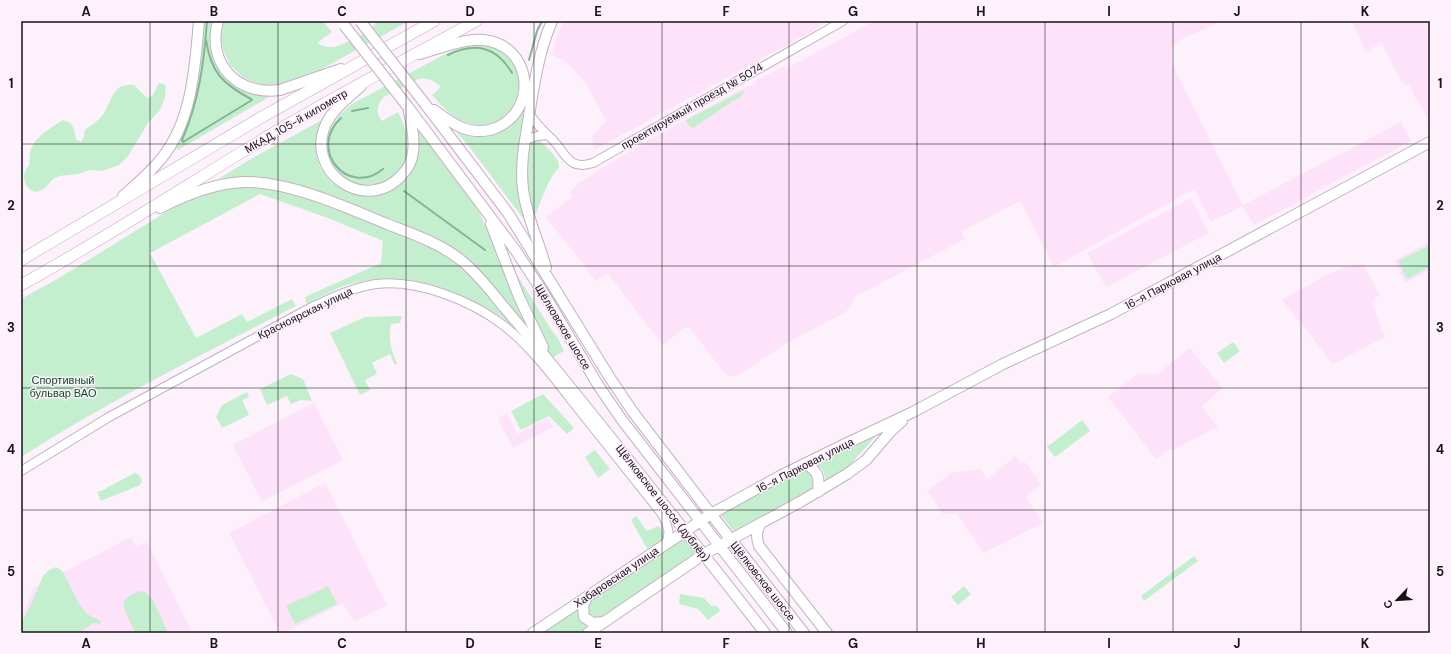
<svg xmlns="http://www.w3.org/2000/svg" width="1451" height="654" viewBox="0 0 1451 654" font-family="'DM Sans',sans-serif">
	<style>
		.built { fill: #fde2fa }
		.green { fill: #c4efcf }
		.lines { fill: none; stroke-linecap: round; stroke-linejoin: round }
		.stream { stroke: #82b690; stroke-width: 2 }
		.minor-casing { stroke: #c4b0c1; stroke-width: 10 }
		.major-casing { stroke: #c4b0c1; stroke-width: 12 }
		.highway-casing { stroke: #c4b0c1; stroke-width: 12 }
		.minor { stroke: #fff; stroke-width: 8 }
		.major { stroke: #fff; stroke-width: 10 }
		.highway { stroke: #fff; stroke-width: 11 }
		.major-bridge-casing { stroke: #c4b0c1; stroke-width: 12; stroke-linecap: butt }
		.major-bridge { stroke: #fff; stroke-width: 10 }
		.grid { fill: none; stroke: #191218; stroke-width: 1; stroke-opacity: 0.55 }
		.labels { text-anchor: middle; dominant-baseline: central; stroke-width: 3; stroke-linejoin: round; paint-order: stroke }
		.street-label { font-size: 11px; fill: #191218; stroke: #fdf1fc }
		.park-label { font-size: 11px; fill: #104c28; stroke: #fdf1fc }
		.neatline { fill: none; stroke: #191218; stroke-width: 1.5 }
		.grid-label { font-size: 13px; text-anchor: middle; font-weight: bold; fill: #191218 }
	</style>
	<rect width="100%" height="100%" fill="#fdf1fc"/>
	<path class="built" d="M564,21H822L820,27L594,150L592,137L606,121L586,83L567,63L552,54L556,38Z
		M874,21H1221L1178,41L1172,48L1171,61L1243,205L1401,122L1411,141L1254,225L1242,206L1211,222L1194,189L1054,267L1020,201L961,232L965,239L856,296L846,312L785,344L737,376H731L725,374L689,327L684,328L663,345L607,273L596,281L546,217L572,197L570,192L579,183L623,155L670,128L741,89L756,83L755,81L784,66L786,69Z
		M1352,21H1430V124L1409,85L1402,83L1382,43L1366,51Z
		M1191,198L1209,233L1106,287L1087,253Z
		M1430,241V270L1405,283L1394,261Z
		M1363,264L1379,294L1372,302L1385,337L1333,364L1282,300L1319,279L1344,267Z
		M1190,348L1222,388L1202,406L1218,427L1173,450L1172,449L1164,452L1165,454L1156,459L1108,397L1139,373L1157,374Z
		M314,403L343,460L262,502L233,445Z
		M507,413L517,434L548,418L553,427L513,448L498,418Z
		M1016,456L1021,464L1025,462L1041,484L1026,497L1043,523L984,553L956,513L943,514L927,491L951,473L980,469L987,479Z
		M325,483L387,605L354,622L343,603L284,633H280L229,533Z
		M131,537L136,547L147,542L192,633H21V619L33,588Z"/>
	<path class="green" d="M204,21H212C202,61 228,94 269,97L178,150L176,148V146C199,109 201,63 204,21Z
		M224,21H323L332,32L317,43C322,46 327,47 333,47C342,46 374,30 377,21H409L320,70L279,84L270,85H261L244,78L230,65L223,49L221,39Z
		M482,45C547,57 517,143 465,122C451,117 442,106 432,95L441,87C434,80 428,78 418,79L384,97C376,105 376,113 382,121L398,112C438,187 341,210 328,153C323,131 337,117 352,104L447,53L461,48Z
		M159,83L166,85L165,98L160,110L148,123L128,156L119,165L102,171L89,170L78,174L59,176L53,179L45,188L40,191L34,192C26,188 22,180 25,171C26,169 28,167 29,165C30,162 29,157 30,153C33,137 51,128 63,120C74,123 74,129 76,139L81,142L84,137L85,130C91,125 100,120 104,113C113,99 112,83 134,85L147,98L153,95Z
		M742,91H745L740,98L733,101L693,128L688,125L686,121L688,119Z
		M525,106L517,165L518,190L525,221L471,149L453,128C466,130 480,134 493,134C507,133 519,117 525,106Z
		M322,120C284,208 435,229 417,127L470,197L479,212L487,229L525,323C501,295 478,263 446,243C431,234 410,227 393,220C341,199 276,168 218,179L251,159Z
		M537,140C543,142 559,158 559,165C560,169 555,171 553,175C545,188 540,204 534,218C527,189 526,171 530,141Z
		M247,187L274,190L306,199L356,217L440,252L458,266L474,280L514,327C499,314 482,305 464,297C427,280 394,273 354,283C337,287 321,297 306,304L305,298L307,296L381,263L383,241L328,218L260,194L150,253L196,338L242,314L247,322L292,299L296,306C203,354 109,401 21,457V299L59,278L179,204L214,191L230,188Z
		M1430,245V267L1407,279L1398,261Z
		M514,270L552,331L558,338L564,351L552,358C535,330 525,301 514,270Z
		M402,316L400,323L391,324C388,339 391,349 397,363L395,365L390,354L372,363L377,374L365,380L370,390L360,395L330,333L365,317Z
		M1233,342L1240,351L1224,363L1217,353Z
		M291,374L303,379L312,401L301,400L291,404L287,396L267,405L260,389Z
		M247,392L249,397L242,400L249,415L222,428L216,417L222,405Z
		M543,394L574,428L567,434L549,416L521,430L511,411Z
		M1082,420L1090,431L1055,457L1047,447Z
		M876,436L849,466L824,484C827,474 822,469 815,462Z
		M595,450L610,469L598,478L585,457Z
		M803,470C813,473 813,477 815,486L759,520L735,533L720,514Z
		M135,473L140,476L142,481L140,485L101,501L97,492L106,489V488Z
		M636,516L647,531L658,526C664,529 664,533 665,539L649,552L631,520Z
		M684,536L698,553L600,620C588,618 588,612 588,601Z
		M1194,556L1198,561L1144,601L1141,596Z
		M56,567L62,571L80,605L87,614L101,621L100,625L96,623H93L78,633H21L22,621L31,604L43,576L49,570Z
		M328,586L337,604L295,624L286,606Z
		M964,586L971,594L958,605L951,597Z
		M141,591L145,592L153,600L168,633H135L124,608V601L130,595Z
		M680,594L704,598L711,606H717L720,611L708,620L698,609L679,604Z
		M579,608V619L584,624L591,626L580,633H541Z"/>
	<g class="lines">
		<path class="stream" d="M206,40C211,73 223,84 251,99L252,100L183,142L182,140C199,101 204,63 207,21
			M448,55C475,42 496,46 512,73
			M529,60L537,31L542,21
			M352,111L368,108
			M341,118C307,149 348,198 383,169
			M404,191L485,250"/>
		<defs>
			<path id="minor" d="M529,113C536,124 543,131 552,139C566,153 568,171 593,163L843,21
				M525,140L537,136L547,135
				M21,471L109,417L308,309C331,298 351,288 376,284C417,279 470,300 503,325C529,345 552,375 572,401C602,439 632,476 662,514C667,524 672,534 665,544"/>
			<path id="major" d="M218,21C206,64 238,96 280,90L341,69
				M420,54C437,49 466,38 483,40C531,44 540,109 496,128C486,132 473,132 463,128C453,124 443,117 434,110
				M361,86C349,97 333,109 326,124C304,172 365,214 401,176C408,169 412,161 413,152C415,139 412,125 409,112
				M422,100L508,213L610,378L633,412L711,514L804,633
				M408,107L516,251L544,294L598,385L622,420L787,633
				M123,196C136,184 150,173 161,159C192,122 195,67 199,21
				M160,208C187,194 215,183 244,182C289,181 346,207 387,224C413,234 440,243 462,261C478,274 490,290 503,306C523,329 542,353 562,377C631,462 698,547 765,633
				M491,224L519,297L543,347
				M546,268C539,241 526,216 523,189C520,164 525,140 529,116C534,84 539,51 552,21
				M805,464C818,470 820,478 818,492
				M761,523C756,531 756,537 759,546L827,633
				M587,597L583,606L584,617L593,623L603,622
				M533,633L711,514L780,476L841,446L913,412L1003,364L1111,314L1430,142
				M588,633L704,554L800,502L847,474L866,460L891,431L902,421"/>
			<path id="highway" d="M21,260L262,117L434,21
				M21,285C106,238 187,185 270,135C337,95 407,59 476,21"/>
		</defs>
		<use href="#minor" class="minor-casing"/>
		<use href="#major" class="major-casing"/>
		<use href="#highway" class="highway-casing"/>
		<use href="#minor" class="minor"/>
		<use href="#major" class="major"/>
		<use href="#highway" class="highway"/>
		<defs>
			<path id="major-bridge" d="M360,21L422,100
				M344,25L408,107"/>
		</defs>
		<use href="#major-bridge" class="major-bridge-casing"/>
		<use href="#major-bridge" class="major-bridge"/>
	</g>
	<path class="grid" d="M150,21V633M278,21V633M406,21V633M534,21V633M662,21V633M789,21V633M917,21V633M1045,21V633M1173,21V633M1301,21V633M21,144H1430M21,266H1430M21,388H1430M21,510H1430"/>
	<g class="labels">
		<g class="street-label">
			<text transform="translate(692 106) rotate(-30)">проектируемый проезд № 5074</text>
			<text transform="translate(296 121) rotate(-30)">МКАД, 105-й километр</text>
			<text transform="translate(1173 281) rotate(-28)">16-я Парковая улица</text>
			<text transform="translate(305 313) rotate(-26)">Красноярская улица</text>
			<text transform="translate(563 327) rotate(59)">Щёлковское шоссе</text>
			<text transform="translate(805 465) rotate(-27)">16-я Парковая улица</text>
			<text transform="translate(663 503) rotate(52)">Щёлковское шоссе (дублёр)</text>
			<text transform="translate(616 577) rotate(-34)">Хабаровская улица</text>
			<text transform="translate(763 581) rotate(52)">Щёлковское шоссе</text>
		</g>
		<g class="park-label">
			<text x="63" y="380">Спортивный<tspan x="63" dy="13">бульвар ВАО</tspan></text>
		</g>
	</g>
	<rect width="1451" height="654" fill="none" stroke="#fdf1fc" stroke-width="44"/>
	<g transform="translate(1397 600) rotate(245)" stroke="#fdf1fc" stroke-width="3" paint-order="stroke">
	<path d="M0-3L7 15L0 10L-7 15Z" fill="#191218"/>
	<text y="-6" font-size="11" font-weight="bold" text-anchor="middle" fill="#191218">С</text>
	</g>
	<rect x="22" y="22" width="1407" height="610" class="neatline"/>
	<g class="grid-label">
		<text x="86" y="16">A</text>
		<text x="214" y="16">B</text>
		<text x="342" y="16">C</text>
		<text x="470" y="16">D</text>
		<text x="598" y="16">E</text>
		<text x="726" y="16">F</text>
		<text x="853" y="16">G</text>
		<text x="981" y="16">H</text>
		<text x="1109" y="16">I</text>
		<text x="1237" y="16">J</text>
		<text x="1365" y="16">K</text>
		<text x="11" y="88">1</text>
		<text x="1440" y="88">1</text>
		<text x="11" y="210">2</text>
		<text x="1440" y="210">2</text>
		<text x="11" y="332">3</text>
		<text x="1440" y="332">3</text>
		<text x="11" y="454">4</text>
		<text x="1440" y="454">4</text>
		<text x="11" y="576">5</text>
		<text x="1440" y="576">5</text>
		<text x="86" y="648">A</text>
		<text x="214" y="648">B</text>
		<text x="342" y="648">C</text>
		<text x="470" y="648">D</text>
		<text x="598" y="648">E</text>
		<text x="726" y="648">F</text>
		<text x="853" y="648">G</text>
		<text x="981" y="648">H</text>
		<text x="1109" y="648">I</text>
		<text x="1237" y="648">J</text>
		<text x="1365" y="648">K</text>
	</g>
</svg>
